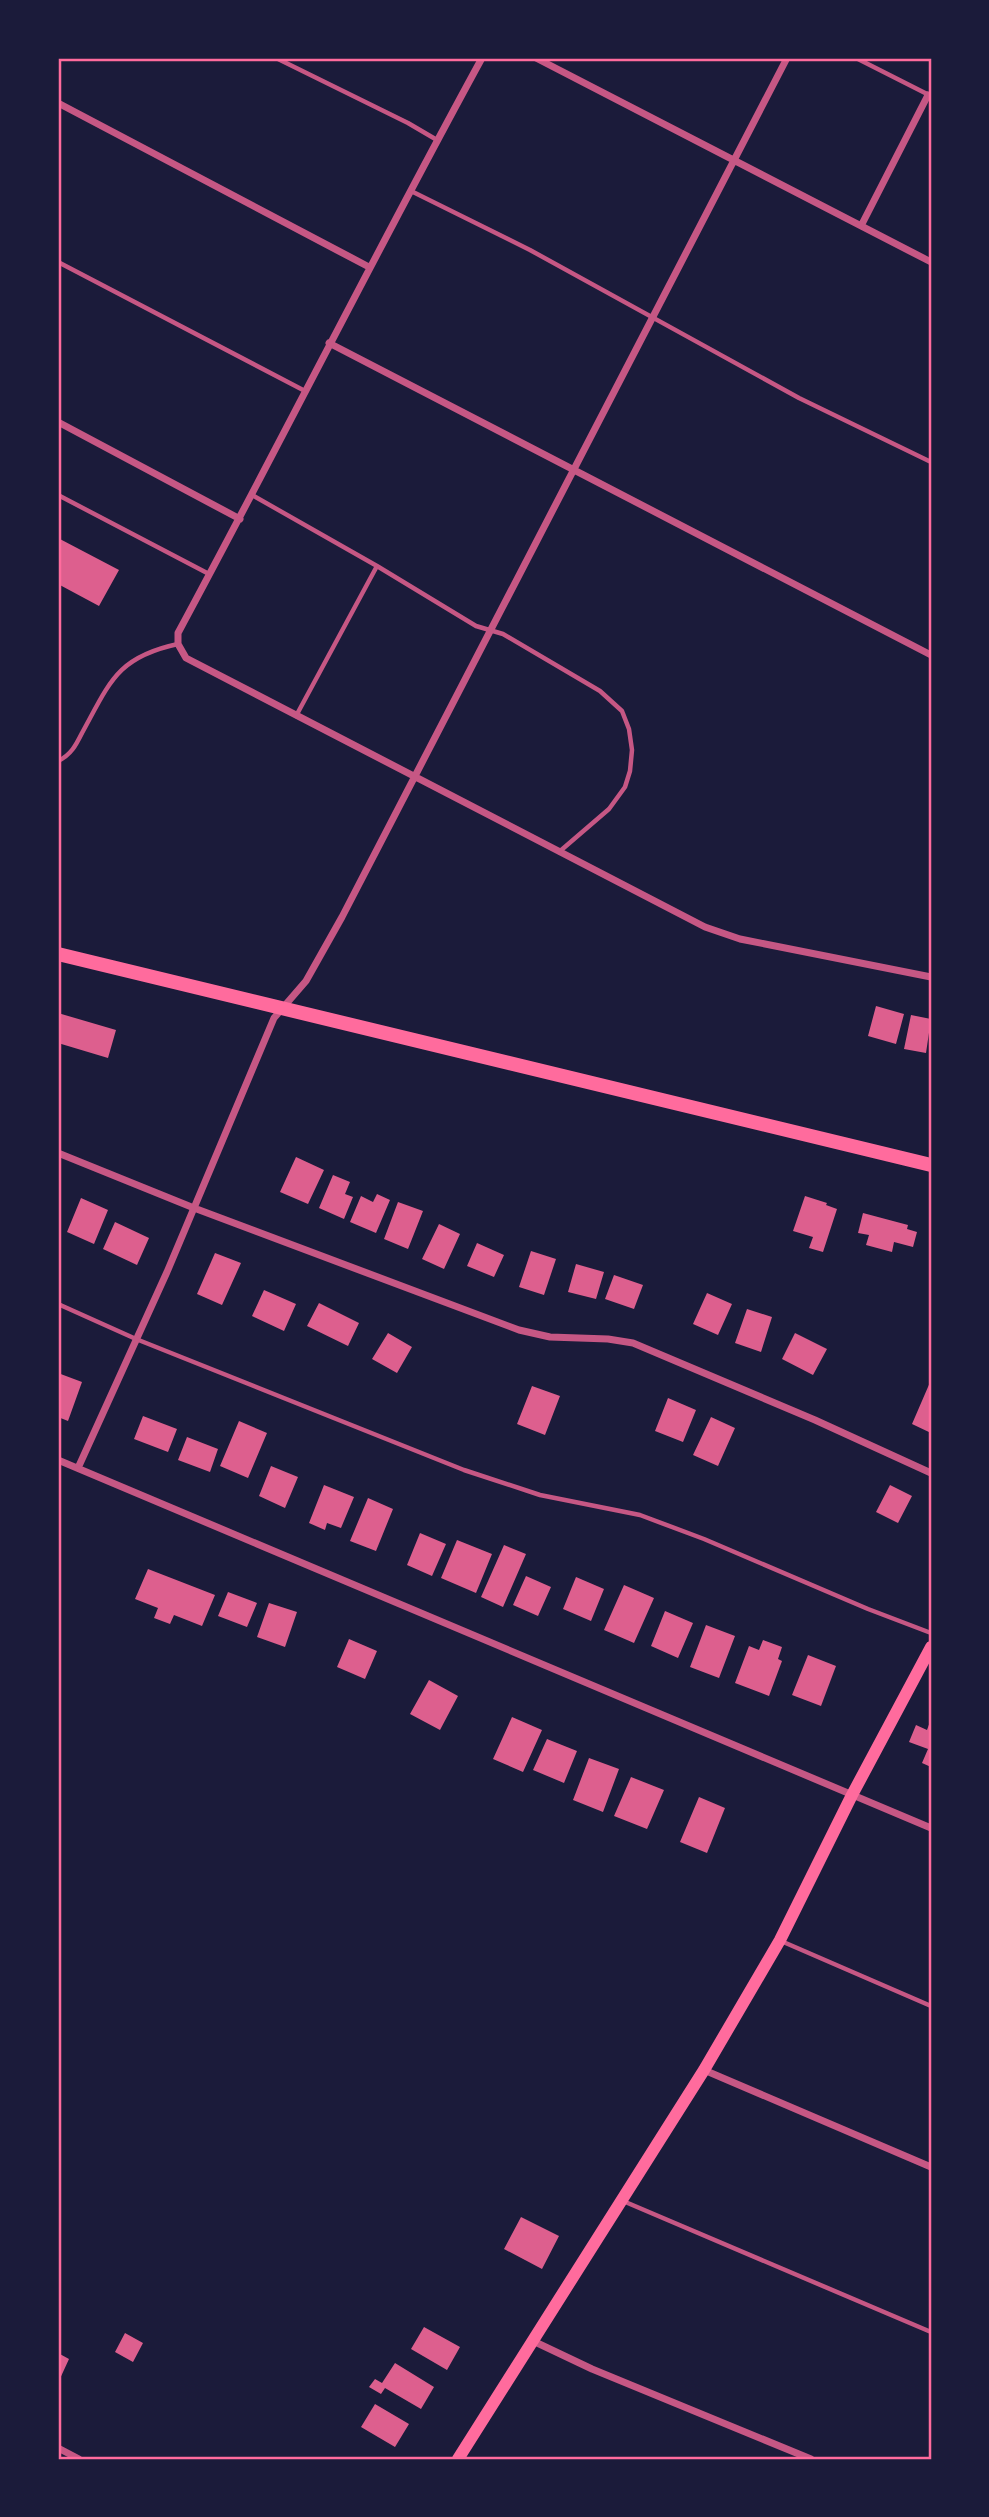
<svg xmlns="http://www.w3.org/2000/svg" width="989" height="2517" viewBox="0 0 989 2517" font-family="Manrope,sans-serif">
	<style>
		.building { fill: #dd5f8e }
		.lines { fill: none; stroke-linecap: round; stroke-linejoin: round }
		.service { stroke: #c65784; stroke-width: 4.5 }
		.minor { stroke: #c65784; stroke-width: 7 }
		.secondary { stroke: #ff6b9d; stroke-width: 12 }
		.primary { stroke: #ff6b9d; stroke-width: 14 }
		.neatline { fill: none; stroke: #ff6b9d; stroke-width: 2.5 }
	</style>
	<rect width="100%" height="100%" fill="#1b1b3a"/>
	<path class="building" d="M58,538L119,570L99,606L58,584Z
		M876,1006L904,1014L896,1044L868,1036Z
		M58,1013L116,1030L108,1058L58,1043Z
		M911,1015L931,1019L926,1053L904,1049Z
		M296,1157L324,1170L308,1204L280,1192Z
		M333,1175L350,1182L345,1194L353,1197L344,1219L319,1208Z
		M377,1194L390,1200L376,1233L350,1222L361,1196L373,1202Z
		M805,1196L827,1203L826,1205L837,1209L823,1252L809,1248L813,1237L793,1231Z
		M81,1198L108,1210L94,1244L67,1232Z
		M398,1202L423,1211L408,1249L384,1239Z
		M863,1213L908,1225L907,1229L917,1232L913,1247L894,1242L892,1252L866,1245L869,1235L858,1233Z
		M115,1222L149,1238L137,1265L103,1249Z
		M439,1224L460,1234L444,1269L422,1259Z
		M477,1243L504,1255L494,1277L467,1266Z
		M531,1251L556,1259L544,1295L519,1287Z
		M215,1253L241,1263L222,1305L197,1294Z
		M576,1264L604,1272L596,1299L568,1292Z
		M614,1275L643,1285L634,1309L605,1299Z
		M264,1290L296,1304L284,1331L252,1316Z
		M707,1293L732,1304L718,1335L693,1324Z
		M319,1303L359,1323L348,1346L307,1326Z
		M747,1309L772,1317L761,1352L735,1343Z
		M388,1333L412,1347L397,1373L372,1359Z
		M795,1333L827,1349L813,1375L782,1359Z
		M58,1373L82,1382L68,1421L58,1417Z
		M931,1380V1433L912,1424Z
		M532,1386L560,1396L545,1435L517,1424Z
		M668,1398L696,1410L683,1442L655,1431Z
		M143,1416L177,1429L168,1452L134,1439Z
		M711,1417L735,1428L718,1466L693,1455Z
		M239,1421L267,1433L248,1478L220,1466Z
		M187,1437L218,1449L210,1472L178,1460Z
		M271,1466L298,1477L285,1508L259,1496Z
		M324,1485L354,1497L341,1528L327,1523L325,1530L309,1523Z
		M890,1485L912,1496L898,1523L876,1512Z
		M368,1498L393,1509L376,1551L350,1541Z
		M420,1533L446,1544L432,1576L407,1565Z
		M457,1540L492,1554L476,1593L441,1578Z
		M504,1545L526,1554L503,1607L481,1597Z
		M148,1569L215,1595L202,1626L174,1615L170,1624L154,1618L158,1608L135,1599Z
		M526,1576L551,1587L538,1616L513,1605Z
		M576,1577L604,1589L591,1621L563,1609Z
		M624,1585L654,1598L634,1643L604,1630Z
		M228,1592L257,1603L247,1627L218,1616Z
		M269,1603L297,1612L285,1647L257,1637Z
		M665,1611L693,1623L678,1658L651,1646Z
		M706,1625L735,1636L719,1678L690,1667Z
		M349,1639L377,1651L365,1679L337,1667Z
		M763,1640L782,1647L778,1659L782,1661L769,1696L735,1683L749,1646L759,1650Z
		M808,1655L836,1666L821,1706L792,1695Z
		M429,1680L458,1696L440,1730L410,1714Z
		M512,1717L542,1730L523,1772L493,1759Z
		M931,1719V1767L922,1763L928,1749L909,1742L916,1725L927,1730Z
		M547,1739L577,1751L564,1783L533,1770Z
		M589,1758L619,1769L603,1812L573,1800Z
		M631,1777L664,1790L647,1829L614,1816Z
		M699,1797L725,1808L707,1853L680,1842Z
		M521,2217L559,2236L542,2269L504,2249Z
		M424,2327L460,2347L447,2370L411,2349Z
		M125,2333L143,2343L133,2362L115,2352Z
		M58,2353L69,2359L58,2383Z
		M395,2363L434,2387L421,2409L385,2388L381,2394L369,2387L375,2379L382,2383Z
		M375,2404L409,2424L395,2447L361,2427Z"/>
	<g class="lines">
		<path class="service" d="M276,58L408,123L437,140
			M856,58L931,96
			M411,191L530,250L799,398L931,462
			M58,262L305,391
			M58,495L209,574
			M252,495L377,566L476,626L503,634L600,691L622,711L629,729L632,750L630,771L625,787L609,809L559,852
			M296,716L377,566
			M58,761C71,755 76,745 82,733C110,682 117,657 178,644
			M58,1304L136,1339L464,1470L540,1495L640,1515L704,1539L868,1609L931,1633
			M781,1941L931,2006
			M623,2201L931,2332"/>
		<path class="minor" d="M482,58C378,248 281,442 178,633V644L186,658L705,927L740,939L931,977
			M536,58L931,262
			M58,103L369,267
			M861,226L928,95
			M329,343L931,655
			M58,422L240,519
			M58,1153L194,1208L519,1330L550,1337L608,1339L633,1343L815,1420L931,1473
			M58,1460L931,1828
			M78,1468L167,1272L274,1018L306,981L342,917L787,58
			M704,2070L931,2167
			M533,2341L592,2369L811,2459
			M58,2448L79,2459"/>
		<path class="secondary" d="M458,2459L704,2070L780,1940L852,1795L931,1647"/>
		<path class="primary" d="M58,954L931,1165"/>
	</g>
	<rect width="989" height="2517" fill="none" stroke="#1b1b3a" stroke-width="119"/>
	<rect x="60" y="60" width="870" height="2398" class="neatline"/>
</svg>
